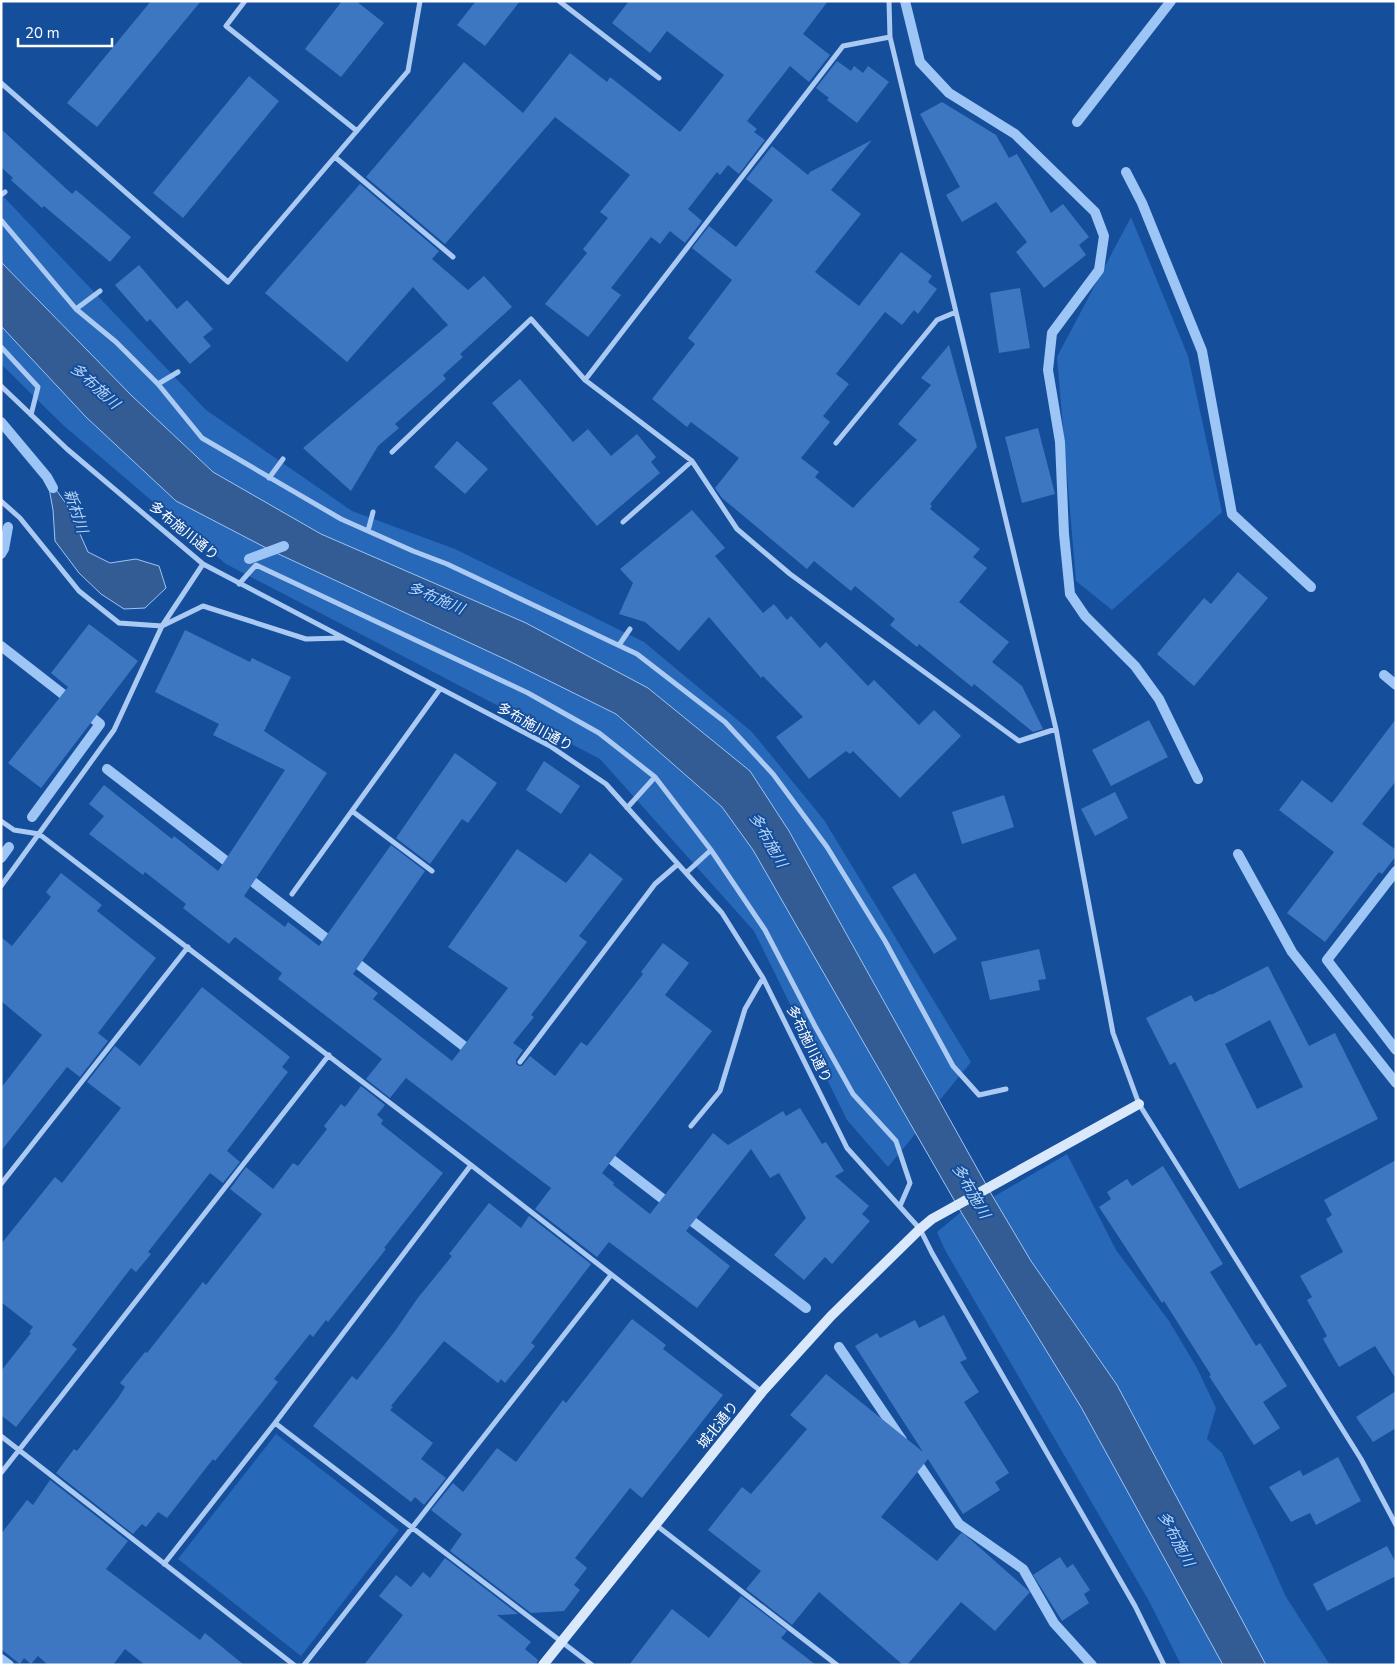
<svg xmlns="http://www.w3.org/2000/svg" width="1397" height="1666" viewBox="0 0 1397 1666" font-family="'Nunito Sans','Noto Sans JP',sans-serif">
	<style>
		.green { fill: #2868b9 }
		.water { fill: #335c94; stroke: #9dc5f5 }
		.lines { fill: none; stroke-linecap: round; stroke-linejoin: round }
		.stream { stroke: #9dc5f5; stroke-width: 10 }
		.building { fill: #3e77c1; fill-rule: evenodd }
		.street { stroke: #abcaf3; stroke-width: 5 }
		.secondary { stroke: #dae8fc; stroke-width: 10 }
		.labels { text-anchor: middle; dominant-baseline: central; stroke-width: 4; stroke-linejoin: round; paint-order: stroke }
		.street-label { font-size: 14px; fill: #fff; stroke: #154e9b }
		.water-label { font-size: 15px; font-style: italic; fill: #b7d5f9; stroke: #154e9b }
	</style>
	<rect width="100%" height="100%" fill="#154e9b"/>
	<path class="green" d="M1,194L206,410L352,511L455,549L644,642L752,732L824,820L971,1062L939,1101L789,831L750,771L648,688L526,623L321,534L213,472L131,395L1,262Z
		M1131,217L1188,356L1222,512L1112,610L1076,581L1057,357Z
		M1,326L86,417L176,501L272,551L509,661L616,714L722,807L753,850L916,1133L888,1167L847,1120L754,931L600,759L226,564L63,425L1,364Z
		M1067,1154L1116,1250L1169,1321L1197,1368L1216,1408L1207,1439L1222,1453L1286,1597L1330,1665H1266L1117,1385L1031,1261L993,1197Z
		M961,1212L1081,1407L1223,1665H1181L1149,1601L945,1250L937,1232Z
		M276,1434L399,1530L301,1656L178,1559Z"/>
	<path class="water" d="M1,262L131,395L213,472L321,534L526,623L648,688L750,771L789,831L993,1197L1031,1261L1117,1385L1266,1665H1223L1081,1407L961,1212L753,850L722,807L616,714L509,661L272,551L176,501L86,417L1,326Z
		M47,477L67,505L88,552L110,563L136,559L159,566L166,588L145,608L124,609L101,594L79,573L55,541L53,510Z"/>
	<g class="lines">
		<path class="stream" d="M905,1L920,62L949,93L1015,134L1095,212L1104,236L1099,270L1052,333L1048,370L1060,442L1064,534L1070,594L1085,616L1135,666L1159,699L1198,779
			M1077,122L1171,1
			M1126,172L1142,203L1202,351L1232,514L1311,587
			M1,422L47,477L53,488
			M1,554L4,549L8,527
			M249,559L284,546
			M1,646L73,702
			M1384,675L1396,685
			M107,769L336,946
			M32,817L100,724L84,711
			M1238,854L1292,952L1396,1083
			M1,858L9,847
			M1396,871L1327,960L1396,1050
			M349,957L474,1054
			M602,1152L672,1206
			M684,1215L806,1308
			M839,1347L902,1440
			M914,1458L959,1524L1023,1569L1054,1623L1092,1665
			M1,1659L9,1665"/>
	</g>
	<path class="building" d="M151,1H201L97,127L67,103Z
		M342,1H356L384,23L341,77L305,49Z
		M476,1H520L485,46L457,25Z
		M629,1H828L803,34L830,55L809,82L790,66L747,121L757,129L754,132L765,140L739,174L728,165L720,175L717,172L688,209L702,221L685,243L670,231L660,244L651,237L611,288L621,295L588,337L545,304L587,253L583,249L608,218L600,212L630,175L555,117L445,244L366,177L464,62L523,113L570,53L607,82L610,77L680,132L724,75L667,31L650,53L612,23Z
		M837,61L851,71L854,66L863,73L868,66L889,82L857,123L827,100L829,98L816,88Z
		M249,76L279,101L183,218L153,193Z
		M942,102L996,135L1009,158L1017,154L1051,213L1063,204L1089,237L1079,245L1086,255L1044,288L1016,252L1027,242L996,202L962,222L946,195L960,187L920,114Z
		M1,129L72,194L76,190L131,237L110,262L44,206L42,208L11,180L13,178L1,167Z
		M872,140L831,190L861,214L815,272L859,306L901,252L932,276L928,282L937,289L918,314L914,310L902,325L885,312L836,374L849,384L823,416L830,422L801,458L819,472L815,477L853,508L917,440L898,424L931,385L921,378L949,345L977,447L930,504L932,506L930,509L980,549L973,557L987,568L959,602L1009,642L992,662L1022,686L1043,729L1033,732L974,684L972,687L919,644L917,647L890,625L895,619L855,586L851,591L814,561L807,569L722,498L715,488L739,458L691,422L687,427L652,399L695,344L688,338L732,280L692,248L709,226L736,247L773,200L746,179L772,146L808,175L810,172Z
		M360,184L439,251L432,259L468,290L484,276L512,307L460,354L463,357L443,375L446,379L395,424L399,428L378,446L351,491L303,448L448,325L413,287L347,362L265,293Z
		M139,265L177,309L187,300L213,329L203,337L211,346L190,364L150,319L147,322L115,285Z
		M1020,288L1030,348L999,353L990,293Z
		M520,379L573,442L588,429L611,456L637,434L656,457L651,462L660,473L597,526L492,403Z
		M1038,428L1055,494L1022,503L1005,437Z
		M457,441L488,469L465,494L434,467Z
		M692,510L725,548L715,556L763,613L774,604L787,620L791,616L820,648L826,642L868,686L874,680L919,725L934,710L961,736L900,798L853,751L850,754L846,751L809,779L776,737L803,717L763,676L761,678L709,617L679,651L645,622L619,614L633,583L620,569Z
		M1238,572L1268,598L1194,686L1157,654L1204,598L1211,604Z
		M89,624L138,661L41,788L8,763L68,687L51,673Z
		M185,630L250,662L252,658L291,677L264,731L327,773L244,896L285,927L288,922L319,946L391,845L425,871L353,974L378,993L373,999L452,1061L508,988L448,947L517,849L566,883L590,853L623,879L579,936L587,942L531,1015L534,1017L513,1043L523,1050L516,1060V1064L519,1066H522L530,1056L555,1076L581,1042L587,1046L643,974L641,972L663,943L689,963L665,995L712,1031L602,1173L614,1183L613,1185L650,1214L713,1133L728,1145L783,1111L786,1116L800,1108L822,1144L826,1142L844,1171L835,1176L869,1206L862,1214L870,1221L832,1264L825,1257L804,1280L774,1255L806,1218L779,1173L770,1178L751,1149L686,1231L730,1266L697,1308L609,1242L597,1257L535,1209L551,1188L406,1078L390,1098L366,1079L382,1059L278,979L282,973L235,937L229,944L183,908L186,904L145,872L143,875L89,834L104,816L89,804L104,785L172,839L174,836L218,871L285,770L213,735L219,724L155,692Z
		M1396,719V781L1362,824L1396,850V856L1382,874L1379,872L1325,942L1287,913L1334,852L1279,810L1302,780L1332,803Z
		M1149,720L1168,757L1111,786L1092,750Z
		M455,753L497,783L468,823L462,819L430,864L396,838Z
		M544,761L580,786L561,814L526,790Z
		M1115,792L1128,818L1095,836L1081,809Z
		M1004,795L1014,827L962,844L952,812Z
		M61,873L102,905L97,911L156,958L98,1033L108,1041L80,1077L67,1067L1,1151V1088L42,1035L1,1001V937L12,946L51,897L46,892Z
		M915,873L957,939L934,954L892,887Z
		M1039,949L1046,979L1038,980L1040,990L990,1000L981,962Z
		M1268,966L1309,1046L1335,1033L1378,1119L1239,1189L1175,1062L1170,1065L1146,1018L1191,995L1195,1002L1210,994L1211,995ZM1270,1020L1303,1087L1257,1109L1225,1044Z
		M202,987L290,1057L282,1067L288,1072L227,1151L240,1162L223,1183L210,1173L148,1252L151,1254L136,1272L131,1268L72,1345L77,1349L16,1427L1,1415V1371L31,1333L29,1332L33,1327L1,1302V1244L55,1177L62,1183L121,1108L87,1082L115,1046L140,1066Z
		M361,1086L385,1105L377,1115L383,1120L381,1124L443,1173L384,1248L386,1249L328,1322L326,1320L313,1337L310,1334L274,1379L278,1382L260,1405L215,1461L213,1459L167,1518L158,1512L146,1527L142,1524L133,1534L56,1473L74,1449L77,1451L118,1398L125,1387L120,1383L145,1352L147,1353L203,1282L206,1285L262,1214L230,1189L246,1167L273,1189L293,1163L298,1166L327,1129L324,1126L341,1104L345,1107Z
		M1396,1160V1379L1375,1346L1339,1367L1323,1339L1327,1336L1307,1300L1312,1297L1300,1276L1343,1252L1326,1219L1332,1215L1324,1200Z
		M1163,1166L1223,1264L1210,1272L1256,1346L1260,1343L1287,1386L1263,1402L1280,1428L1254,1445L1209,1376L1211,1375L1164,1301L1162,1303L1099,1207L1111,1199L1107,1192L1127,1179L1132,1186Z
		M489,1203L521,1228L529,1216L591,1264L531,1343L535,1346L505,1383L501,1379L498,1383L444,1341L391,1406L393,1407L390,1410L433,1443L421,1459L446,1478L424,1505L415,1497L411,1502L313,1426L352,1376L357,1380L395,1331L417,1299L452,1256L449,1254Z
		M944,1315L967,1359L960,1362L979,1392L964,1402L1009,1473L995,1482L1000,1490L963,1514L928,1459L881,1517L937,1561L962,1532L1030,1592L995,1631L961,1602L907,1665H903L819,1592L792,1625L746,1589L761,1571L708,1530L742,1487L751,1494L807,1429L790,1415L826,1374L923,1452L855,1346L877,1333L880,1338L915,1320L919,1328Z
		M632,1319L666,1345L663,1349L723,1395L642,1498L630,1488L575,1558L587,1568L574,1585L580,1590L564,1611L531,1613L450,1551L462,1534L431,1510L453,1483L463,1492L497,1448L516,1462L563,1400L566,1403Z
		M1396,1391V1428L1373,1442L1356,1417Z
		M1338,1457L1361,1501L1316,1525L1310,1513L1291,1522L1269,1487L1300,1470L1303,1476Z
		M50,1480L128,1541L106,1569L200,1640L205,1633L244,1665H145L125,1649L113,1665H48L38,1656L31,1664L24,1658L20,1664L1,1649V1534L27,1500L33,1505Z
		M1387,1546L1396,1563V1576L1327,1611L1313,1584Z
		M1060,1557L1067,1568L1073,1564L1090,1590L1084,1594L1089,1603L1062,1621L1033,1575Z
		M445,1558L518,1614L497,1615L531,1642L525,1649L538,1660L536,1665H364L403,1615L379,1596L396,1575L411,1587L423,1572L430,1578Z
		M741,1596L787,1631L781,1638L816,1665H629L672,1609L709,1638Z"/>
	<g class="lines">
		<path class="street" d="M245,1L226,26L357,131
			M559,1L659,78
			M889,1L890,37L1056,729L1113,1033L1139,1104L1361,1459L1396,1525
			M1,83L228,282L408,71L420,1
			M335,157L453,257
			M1,195L5,192
			M1,220L76,309L116,342L158,384L202,438L341,519L413,551L447,564L637,654L725,722L773,774L827,847L885,941L953,1066L979,1095L1006,1089
			M76,309L100,291
			M1,347L38,387L31,415
			M585,380L843,46L890,37
			M158,384L178,372
			M1,386L67,449L203,564L550,746L606,784L722,913L763,978L847,1148L920,1229L932,1253L1135,1606L1164,1665
			M836,443L937,320L956,312
			M392,452L531,319L585,380L692,461L737,529L790,574L1019,741L1056,729
			M269,478L283,459
			M1,501L20,518L79,591L119,623L162,626L203,606L306,639L343,638
			M623,522L692,461
			M368,531L373,512
			M239,584L256,565L528,693L599,733L655,777L711,850L765,930L815,1026L853,1094L896,1141L910,1183L900,1206
			M619,645L630,629
			M627,808L655,777
			M352,811L432,871
			M1,821L14,830L39,834L471,1165L762,1392
			M686,873L711,850
			M1,886L114,730L162,626L203,564
			M292,894L440,689
			M520,1062L655,884L678,864
			M691,1126L720,1091L745,1009L763,978
			M1,1184L188,947
			M275,1423L592,1665
			M1,1436L294,1665
			M1,1473L329,1055
			M656,1525L837,1665
			M164,1564L275,1423L471,1165
			M304,1665L611,1275"/>
		<path class="secondary" d="M543,1665L762,1392L831,1316L920,1229L932,1219L1139,1104"/>
	</g>
	<g class="labels">
		<g class="street-label">
			<text transform="translate(184 531) rotate(39)">多布施川通り</text>
			<text transform="translate(535 727) rotate(29)">多布施川通り</text>
			<text transform="translate(809 1044) rotate(64)">多布施川通り</text>
			<text transform="translate(718 1425) rotate(-51)">城北通り</text>
		</g>
		<g class="water-label">
			<text transform="translate(95 386) rotate(42)">多布施川</text>
			<text transform="translate(76 511) rotate(72)">新村川</text>
			<text transform="translate(436 598) rotate(23)">多布施川</text>
			<text transform="translate(768 840) rotate(60)">多布施川</text>
			<text transform="translate(971 1191) rotate(60)">多布施川</text>
			<text transform="translate(1176 1539) rotate(62)">多布施川</text>
		</g>
	</g>
	<rect width="1397" height="1666" fill="none" stroke="#ffffff" stroke-width="5"/>
	<path d="M18 38v8h94v-8" fill="none" stroke="#ffffff" stroke-width="2.5"/>
	<text x="25" y="38" font-size="15" fill="#ffffff" stroke="#154e9b" stroke-width="4" paint-order="stroke">20 m</text>
</svg>
